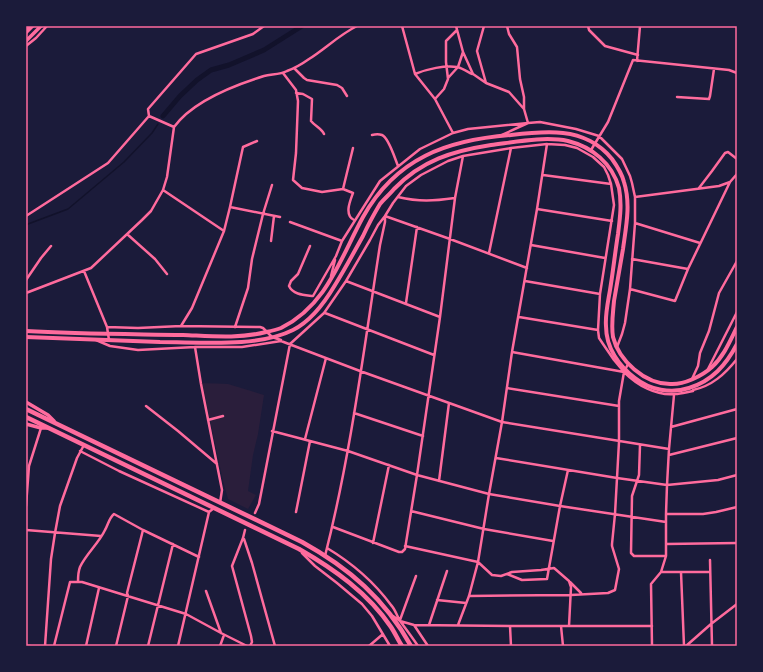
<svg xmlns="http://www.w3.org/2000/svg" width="763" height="672" viewBox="0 0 763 672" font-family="Commissioner,sans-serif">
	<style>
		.green { fill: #2a1e3b }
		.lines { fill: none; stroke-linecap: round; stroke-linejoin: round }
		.stream { stroke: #12122b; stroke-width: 1.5 }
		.canal { stroke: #12122b; stroke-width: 5 }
		.minor { stroke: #ff6b9d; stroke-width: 2.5 }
		.tertiary { stroke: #ff6b9d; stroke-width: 3.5 }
		.secondary { stroke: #ff6b9d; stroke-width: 4 }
		.primary { stroke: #ff6b9d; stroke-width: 4.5 }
		.neatline { fill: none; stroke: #ff6b9d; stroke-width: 1.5 }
	</style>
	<rect width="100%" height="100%" fill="#1b1b3a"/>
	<path class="green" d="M202,383L228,384L264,395L258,434L253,455L248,491L256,495L248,509L228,499L223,481Z"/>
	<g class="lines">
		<path class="stream" d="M26,225L28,224L68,209L124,162L152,133L158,124"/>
		<path class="canal" d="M163,116L180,96L197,80L211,70L229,65L264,50L302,26"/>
		<path class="minor" d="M402,26L415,74L435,99L453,133
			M456,26L463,52L473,74L486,83L509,92L524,109
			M484,26L477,51L486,83
			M588,26L589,30L605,46L638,55
			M26,46L36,38L47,26
			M637,61L640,26
			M294,68L304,78L307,80L337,85L342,88L347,96
			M283,73L296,90L298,101L296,153L293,180L302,188L322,192L343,189
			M415,74C427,69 445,65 457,67C462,68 468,72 472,74
			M448,78L458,67L463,52
			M296,93L303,94L312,99L311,121C315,126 322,129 324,134
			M677,97L709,99L710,96L714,69
			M435,99L444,89L448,79L446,62V41L457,30
			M149,116L174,127
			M372,135C376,134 379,134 382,135C389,138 395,159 398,166
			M502,135L528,123L524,109V97L520,79L517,47L509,34L507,26
			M353,148L343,189L353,193C350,201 344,215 354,220
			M591,150L608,122L633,60L729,70L737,73
			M543,175L611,184
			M730,182L737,174
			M699,188L712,171L725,153L728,152L737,159
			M163,190L224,231
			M398,197C419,202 434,201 455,198
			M230,207L280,217
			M537,209L612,221
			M26,216L108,163L149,116L148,109L196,54L253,34L264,26
			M385,216L450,239L527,268
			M290,222L342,241
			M635,223L700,243
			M127,234L155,259L167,274
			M271,241L274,216
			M531,245L605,258
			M310,246L298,274L291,281L289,286C293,295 305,295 313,296L336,256L342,241L380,181L420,149L453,133L468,129L528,123L540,122L576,129L599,136L622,159L630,176L632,183L635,197V223L630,289L625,323L622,334L617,347
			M489,253L511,148
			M632,259L688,269
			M84,271L107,327L109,340
			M331,276L335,260
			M26,280L41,258L51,246
			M346,281L440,317
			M525,281L600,294
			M630,289L675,301L688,269L730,182L719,186L635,197
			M26,293L91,268L142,220L151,211L163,190L167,177L174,127C192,102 235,85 264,76C271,74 280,75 287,71C295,68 302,64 309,59C325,49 339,35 357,26
			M406,303L417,227
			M325,313L434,355
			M519,317L598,330
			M181,326L192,308L224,231L230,207L243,147L257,141
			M107,327L138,328L181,326L260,327L263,328L272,337L281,340
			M235,327L248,288L252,259L263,214L272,185
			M96,340L110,346L138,350L195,347H242L281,341L360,371L502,422L669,449
			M195,347L201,384L222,490L220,503
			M512,352L624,372L628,364
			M708,369L737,312
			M624,372C637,385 656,396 675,394C681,394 687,392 693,391
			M692,379L698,366L700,353L709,331L719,293L737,261
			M507,388L619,406
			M693,390C712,386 725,374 737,359
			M146,406L178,431L217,464
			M354,413L423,436
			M208,420L223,416
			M671,427L737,409
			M272,431L348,451L417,475L489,494L560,506L666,522
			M305,439L326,358
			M640,445L639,475L632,496L631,553L634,556H666
			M80,451L119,471L209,512
			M669,455L737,438
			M496,458L617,478L667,485L718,480L737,475
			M439,481L449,403
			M26,506L29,466L41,428
			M411,511L484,529L553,541
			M296,512L310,441
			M255,513L259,504L290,344L324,313L346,281L370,240L378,225L385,216L393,203L406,186L421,175L448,161L463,156L511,148L547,144L565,145L577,148L593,157L604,167L608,175L611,184L614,205L600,294L598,330L599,338L603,344L614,360L624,372L619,401V442L615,514L612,544V546L619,569L615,590L608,593L571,595L469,596
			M666,514H703L716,512L737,507
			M333,527L399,552H402L405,549L417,475L440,317L455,198L463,156
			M26,530L101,536
			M245,530L243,538L232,566L251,636L252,642L250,646
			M244,539L252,563L275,646
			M373,543L389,465
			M666,544L737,543
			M405,546L478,562L492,575L501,576L512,572L541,570L554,568L569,581L571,587L569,626
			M327,548C352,563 374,582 391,605C395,609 397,616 400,621C406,629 412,637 418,646
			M302,553L315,566L337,583L362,604L372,616L390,646
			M325,556C351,454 364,348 380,245L385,222V217
			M710,560L712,646
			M661,572H710
			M681,572L684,646
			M507,574L522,580L547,579L560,506L568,470
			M78,582C78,577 78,572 80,567C86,554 99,543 105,530C108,525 109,518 114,514L143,530L199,557
			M570,582L581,593
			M206,591L221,633
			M437,600L466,603
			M393,616L400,621L414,625L510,626H652
			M400,620L416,576
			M414,625L428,646
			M429,625L447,571
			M458,625L469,596L478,562L489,494L502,422L512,352L537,209L547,144
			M510,626L511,646
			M561,626L563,646
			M26,646H30
			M45,646L51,559L55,533L60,506L77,458L84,445
			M54,646L70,582H82L186,614L221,633L247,646
			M86,646L99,588
			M116,646L128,596L127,593L143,530
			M148,646L173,544
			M178,646L209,512L214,508
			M220,646L224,635
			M369,646L383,634
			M652,646L651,584L661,572L666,556V514L667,485L669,449L674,395
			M686,646L711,624L737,604"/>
		<path class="tertiary" d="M26,41L41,26
			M26,402L48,415L54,421
			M26,424L41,428H48"/>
		<path class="secondary" d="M26,331C78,334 130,334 183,335C210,336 239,339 266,332C271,331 276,330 281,328C327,305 340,259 363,217C396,158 447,140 511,135C528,133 545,131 563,133C582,135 600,144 612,159C617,166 622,174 624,182C631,204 626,227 623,249C620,266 617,283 614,301C613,313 611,325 613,337C619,361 645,384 670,384C684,385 702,376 712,367C724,356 730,341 737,327
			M26,337C71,339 116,340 160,342C200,342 257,348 293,330C311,321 325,302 335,285C345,269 354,252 363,236C368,225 374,214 380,204C384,199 390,194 394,189C422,160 453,151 491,145C515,142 545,136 568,141C592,147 612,163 619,188C622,204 620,218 618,234C615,253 613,272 610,290C608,302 605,315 606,326C606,348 619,366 635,378C650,390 671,394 689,388C712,381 726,365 737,344"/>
		<path class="primary" d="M26,32L32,26
			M26,409L302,542C349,568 385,599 411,646
			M26,417L299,549C334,569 368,593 391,627C395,633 398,640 402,646"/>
	</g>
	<rect width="763" height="672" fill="none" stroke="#1b1b3a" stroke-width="54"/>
	<rect x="27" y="27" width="709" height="618" class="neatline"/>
</svg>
